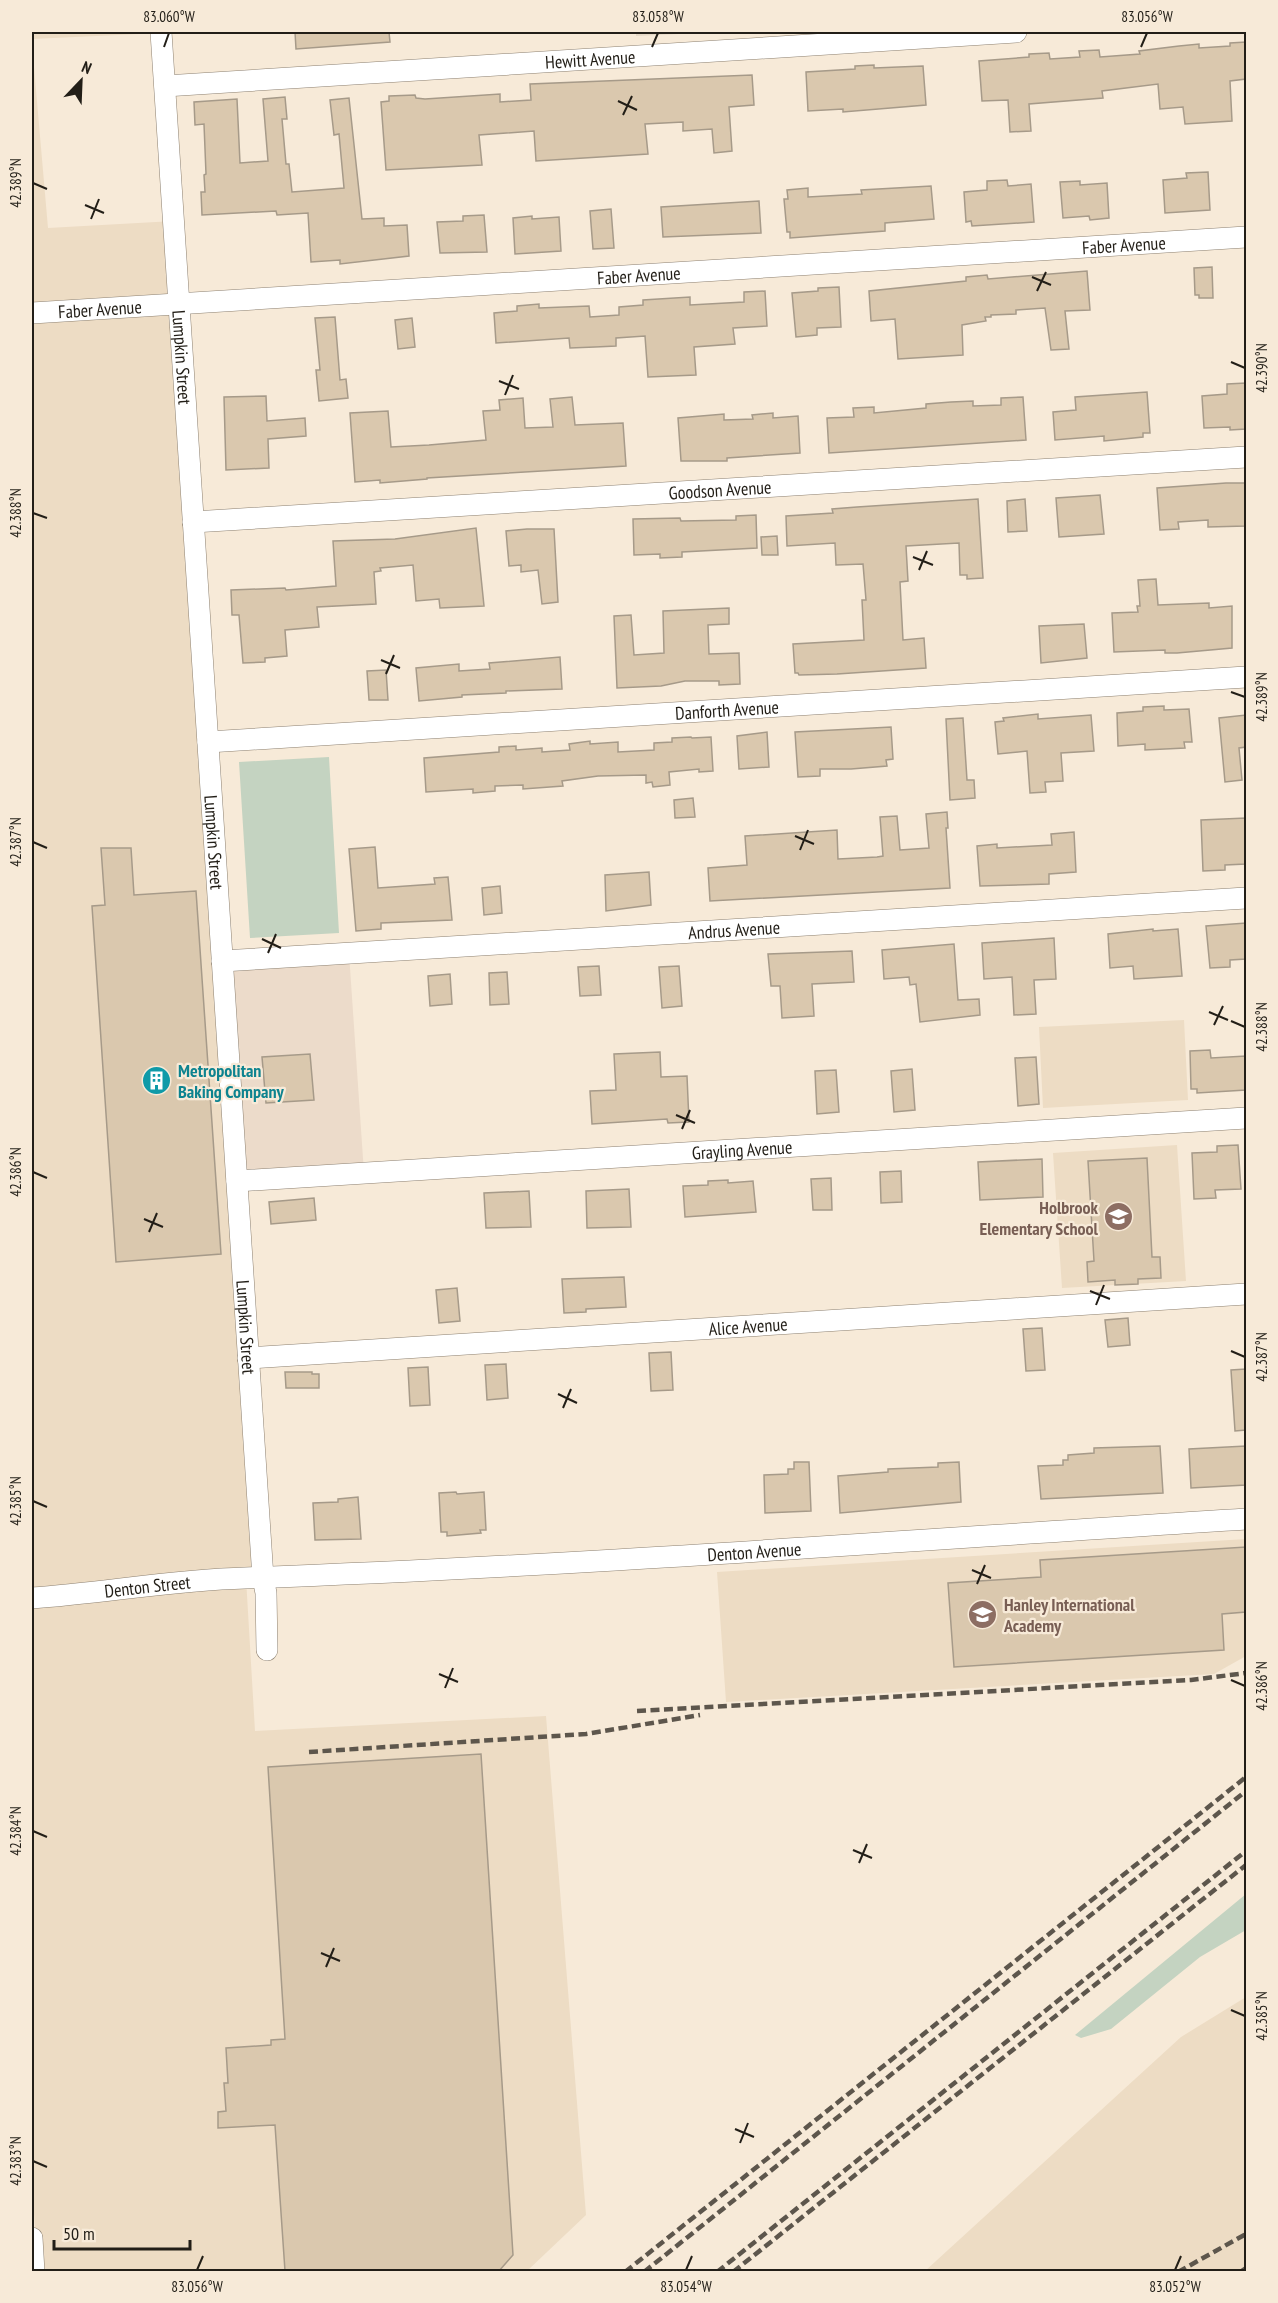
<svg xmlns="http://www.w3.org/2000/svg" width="1278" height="2303" viewBox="0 0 1278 2303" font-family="'PT Sans Narrow',sans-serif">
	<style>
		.commercial { fill: #ecdbca }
		.built { fill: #eddcc4 }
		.medical { fill: #e5d8c6 }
		.green { fill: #c4d3c1 }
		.building { fill: #dac8ae; stroke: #a69a89; stroke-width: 1.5 }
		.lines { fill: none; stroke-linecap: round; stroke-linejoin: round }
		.street-casing { stroke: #8d8171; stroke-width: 22 }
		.street { stroke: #fff; stroke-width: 21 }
		.rail { stroke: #5d564c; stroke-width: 4.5; stroke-dasharray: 9 4.5; stroke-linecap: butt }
		.ticks { fill: none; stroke: #221e17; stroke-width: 2 }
		.labels { text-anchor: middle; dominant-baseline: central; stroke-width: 4.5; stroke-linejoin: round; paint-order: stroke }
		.street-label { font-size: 18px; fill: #221e17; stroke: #f7ead8 }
		.culture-label { font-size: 18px; font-weight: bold; fill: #0d838f; stroke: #f7ead8; text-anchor: start }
		.education-label { font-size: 18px; font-weight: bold; fill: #785e54; stroke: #f7ead8; text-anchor: end }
		.neatline { fill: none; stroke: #221e17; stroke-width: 2 }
		.ticks-label { font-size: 15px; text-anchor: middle; fill: #221e17 }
	</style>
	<rect width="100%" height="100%" fill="#f7ead8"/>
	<path class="commercial" d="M349,953L364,1173L237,1181L222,961Z"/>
	<path class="built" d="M32,32H161V33L32,39Z
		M32,44L48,228L174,221L263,1578H246L255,1731L546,1716L586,2215L527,2271H38L32,2185Z
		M1184,1020L1188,1100L1043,1108L1039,1027Z
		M1177,1145L1186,1281L1062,1288L1053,1153Z
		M1246,1539V1656L1214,1674L726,1702L717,1572Z
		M1246,1997V2271H925L1181,2037Z"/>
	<path class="medical" d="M636,32H722L636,36Z"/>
	<path class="green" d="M329,757L339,933L250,938L239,762Z
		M1246,1894V1930L1200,1957L1111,2029L1081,2038L1075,2035Z"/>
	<path class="building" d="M295,32H389L390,42L296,49Z
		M1246,42V79L1230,81L1232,121L1185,124L1183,107L1160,109L1158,84L1102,91L1103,98L1029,104L1031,131L1010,132L1008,100L982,101L979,61L1029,57V54L1049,53L1050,59L1080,57L1079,51L1099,50L1100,57L1140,54L1139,51L1179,46L1199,44V48L1230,46V43Z
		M874,65V68L923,66L926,105L843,112V109L808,111L806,72L855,69V66Z
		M752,75L754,105L729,107L732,151L714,153L712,129L683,131V122L645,124L648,154L536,161L534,131L479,135L482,165L386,170L381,102L389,101V96L415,95L416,98L425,99L500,94V102L531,100L530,84Z
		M285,97L287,119H282L286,164H289L292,192L344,188L339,134L334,135L330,100L349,98L362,219L384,218V226L407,225L409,256L340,264V260L311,262L308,213L277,215L276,211L202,215L201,192H205L204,175L206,174L204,124L195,125L194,102L237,99L240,163L268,161L263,99Z
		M1208,172L1210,210L1165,213L1163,180L1187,178L1186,173Z
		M1007,180L1008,186L1031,184L1034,222L972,226L971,221L966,222L964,192L987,190V181Z
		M1080,181V185L1107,183L1109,218L1090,220L1089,216L1063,218L1060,182Z
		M931,186L934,219L885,223V231L790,238V232H787L784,199H788L787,190L808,188V197L862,194L861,190Z
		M759,201L761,233L663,237L661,207Z
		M611,209L614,248L593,249L590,211Z
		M484,215L487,252L440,253L437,222L463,221V216Z
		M532,216V219L559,217L561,251L515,254L513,218Z
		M1212,267L1213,298H1199V295H1195L1194,268Z
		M1087,271L1090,310L1065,311L1069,349L1051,350L1045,308L1016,310V314L991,315V317H985L986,321L962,325L963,355L898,359L895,319L871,321L869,291L966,281V277L987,275L988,279Z
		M839,287L841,327L817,328V335L796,337L792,293L818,291V288Z
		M765,291L767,326L733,328L735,344L694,347L696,375L648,377L645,336L616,338V346L595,347L570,348L569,338L496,343L494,313L517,311V306L539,304V308L589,306L590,317L619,315V307L643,305V300L690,297V305L744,302V292Z
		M335,317L340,380L346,379L348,398L319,401L316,370H320L315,318Z
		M412,318L415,347L398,349L395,320Z
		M1246,383V429L1230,430V427L1204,428L1202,396L1227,394V384Z
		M1147,392L1150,433H1143V437L1104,441V436L1055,440L1053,412L1076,410L1075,397Z
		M266,396L267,421L305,418L306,436L268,439L269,468L226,470L224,397Z
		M572,397L575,425L623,423L626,466L427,478V479L380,483V480L355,482L350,413L388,411L391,447L429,445L486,440L483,411L500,410L499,400L523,398L525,428L553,427L550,399Z
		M1023,397L1026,440L829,453L827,418L854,417L853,408L874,407V413L926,408V404L951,402L973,401V406L1001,405V398Z
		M773,413V418L798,416L800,453L727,458V461H681L678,418L724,414V420L753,419L752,415Z
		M1226,483H1246V526L1208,527V520L1178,522L1179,529L1160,530L1157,488Z
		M1100,495L1104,534L1059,537L1056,498Z
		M978,499L983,578L967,579V575H960L959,543L906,546L908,581L900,582L903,640L924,638L926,668L837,674L799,675L798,673H795L793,644L864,640L862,600H866L863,564L836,565L835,543L787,546L786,516L833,513L832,509L857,507Z
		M1025,499L1027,531L1008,532L1007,501Z
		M756,515L757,548L682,552V557L660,558V554L634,555L633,519L680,518L681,521L736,520V516Z
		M476,528L484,606L440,608L439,599L416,601L413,565L380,568L381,571L374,572L376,604L317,607L319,627L285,630L287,656L265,658V662L243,663L239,615H232L231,590L285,588L286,590L336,586L333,541L395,539Z
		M527,529H554L558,602L542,604L538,570L521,572V565L509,566L506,531Z
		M777,536L778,555H762L761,537Z
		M1156,579L1158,605L1209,603V608L1232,606V648L1177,653H1165V650L1114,652L1112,613L1138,612L1137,606H1140L1138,580Z
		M729,608V624L708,625L709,654L739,653L740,684L719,685V681H685L661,686L617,688L614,616L631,615L634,655L664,653L663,611Z
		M1084,624L1087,658L1041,663L1039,626Z
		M560,657L562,689L506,691V693L462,695V697L419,701L416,668L459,664V671L490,669L489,663Z
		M386,670L388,700H369L367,671Z
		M1164,706V710L1189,709L1192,742H1184L1185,748L1145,750V744L1118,746L1117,713L1143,711V707Z
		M1038,714V719L1091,715L1094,751L1061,753L1063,781L1045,782L1046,792L1030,793L1027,751L998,754L995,722L1004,721L1003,718Z
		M1246,715V747L1239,748L1242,780L1225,782L1219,718Z
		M963,718L967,780H974L975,798L950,800L946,719Z
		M891,727L893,759L886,760L887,766L851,769H820V776L798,777L795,732Z
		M767,732L769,767L739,769L737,736Z
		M691,737L692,738L711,737L713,771L699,772V769L669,772L670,785L653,787L652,782L646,783V775L598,776L562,781L563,786L523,789V785L495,786V791L473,793V789L426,792L424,758L499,752V747L516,746V750L542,748V752L570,750L569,744L590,741V744L618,742V752L654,750V743L672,742V738Z
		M693,798L695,817L675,818L674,800Z
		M947,812L948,828H946L950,888L710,901L708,868L747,865L745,836L837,830L838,859L877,857L883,856L880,817L897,816L900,850L929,848L926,814Z
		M1246,818V864L1225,865V870L1203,871L1201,820Z
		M1074,832L1076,872L1049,874V884L980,886L977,846L997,844V848L1052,845L1051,834Z
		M375,847L378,888L435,884L434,878L448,877L452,920L381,923V929L356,931L349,849Z
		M101,848H131L134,895L196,891L221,1254L116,1262L92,906L105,905Z
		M649,872L651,905L606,911L605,875Z
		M500,886L502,913L484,915L482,888Z
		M1246,923V959L1230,960V967L1210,968L1206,926Z
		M1153,929V931L1178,929L1182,976L1134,979L1133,966L1110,968L1108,934Z
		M1054,938L1056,979L1034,980L1036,1014L1014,1015L1012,977L984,979L982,943Z
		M954,944L958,1000L979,999L980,1015L920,1022L916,984L910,985L909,977L884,979L882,950Z
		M852,951L854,982L812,984L814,1016L782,1018L780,986H771L768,954Z
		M599,966L601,995L580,996L578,967Z
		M679,966L682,1006L662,1008L659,967Z
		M507,972L509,1004L490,1005L489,973Z
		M450,974L452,1004L430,1006L428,976Z
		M1210,1050L1211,1058L1246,1056V1090L1197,1093V1089H1191L1190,1051Z
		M660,1052L661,1077L687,1076L689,1122L668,1123L667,1119L592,1124L590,1091L616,1090L614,1054Z
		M310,1054L314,1100L266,1103L262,1057Z
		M1036,1057L1039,1104L1018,1106L1015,1058Z
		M912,1069L915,1110L894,1112L891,1071Z
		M836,1070L839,1112L817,1114L815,1071Z
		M1238,1145L1241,1189L1215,1190L1216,1198L1194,1199L1192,1153L1217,1152V1146Z
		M1147,1158L1152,1257H1160L1161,1278L1138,1279V1284L1115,1285V1280L1088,1282L1087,1262L1094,1261L1088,1161Z
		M1042,1159L1043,1197L980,1200L978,1162Z
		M901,1171L902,1202L881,1203L880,1172Z
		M831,1178L832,1210H813L811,1179Z
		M728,1180V1183L753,1181L756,1212L685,1217L683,1186L708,1185V1181Z
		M629,1189L631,1227L587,1228L586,1191Z
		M529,1191L531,1227L486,1228L484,1193Z
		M314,1198L316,1220L271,1224L269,1202Z
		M624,1277L626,1307L586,1309V1312L564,1313L562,1279Z
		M457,1288L460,1321L439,1323L436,1290Z
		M1128,1318L1130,1345L1108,1347L1105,1320Z
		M1042,1328L1045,1370L1026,1371L1023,1329Z
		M671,1352L673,1390L651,1391L649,1353Z
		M506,1364L508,1398L487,1400L485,1365Z
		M428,1367L430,1405L410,1406L408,1368Z
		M1246,1369V1430L1235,1431L1231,1370Z
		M285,1372H312V1374H319V1388H286Z
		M1160,1446L1163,1493L1041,1499L1038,1466L1063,1465V1460H1068V1455L1094,1453V1448Z
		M1246,1446V1485L1191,1488L1189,1449Z
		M794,1462H809L811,1511L765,1513L764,1475L788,1474V1469H794Z
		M959,1462L961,1502L840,1513L838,1476L888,1472V1469L938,1467V1463Z
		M456,1492L457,1494L484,1492L486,1530H480L481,1533L447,1536V1532H441L439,1493Z
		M358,1497L361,1539L315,1540L313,1503L338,1502V1499Z
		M1246,1547V1612L1222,1614L1224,1650L954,1667L948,1583L1041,1577L1040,1560Z
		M481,1754L513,2255L499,2271H285L275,2125L218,2128V2112L226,2111L224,2083H228L226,2048L271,2045V2040L285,2039L268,1767Z"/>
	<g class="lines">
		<defs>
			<g id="street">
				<path id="s1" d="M161,32L263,1578L266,1593L267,1650"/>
				<path id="s2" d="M165,86L1016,32"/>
				<path id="s3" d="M32,313L1246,237"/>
				<path id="s4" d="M193,522L1246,457"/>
				<path id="s5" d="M208,742L1246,677"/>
				<path id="s6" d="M222,961L1246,898"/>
				<path id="s7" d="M237,1181L1246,1118"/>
				<path id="s8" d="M248,1358L1246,1294"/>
				<path id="s9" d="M32,1598C103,1593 173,1580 245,1578C579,1566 913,1540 1246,1519"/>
				<path d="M32,2238L34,2272"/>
			</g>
		</defs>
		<use href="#street" class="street-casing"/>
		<use href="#street" class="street"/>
		<path class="rail" d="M637,1711L1191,1680L1246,1673
			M309,1752L586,1734L700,1715
			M625,2272L1246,1777
			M644,2272L1246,1791
			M717,2272L1246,1851
			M733,2272L1246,1865
			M1178,2272L1246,2234
			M1240,2272L1246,2268"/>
	</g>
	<path class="ticks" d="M164,47L169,33M652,47L658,33M1141,47L1147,33M618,101L637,110M623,115L632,96M33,183L47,189M85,205L104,213M91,219L99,199M1032,277L1051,285M1037,291L1046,272M1231,362L1245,368M499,381L519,389M505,395L513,375M33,513L47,518M913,557L933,565M919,570L927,551M381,660L400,668M386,674L394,655M1231,692L1245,697M795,836L814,844M33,842L47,848M800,850L808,830M262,939L281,948M268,953L276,934M1209,1012L1228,1020M1231,1021L1245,1027M1214,1025L1223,1006M676,1115L695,1123M682,1129L690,1110M33,1172L47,1178M144,1219L163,1227M149,1232L157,1213M1090,1291L1110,1299M1096,1305L1104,1285M1231,1351L1245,1357M558,1394L577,1403M563,1408L571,1389M33,1501L47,1507M972,1570L991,1578M977,1584L985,1565M439,1674L458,1682M1231,1680L1245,1686M445,1688L453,1668M33,1831L47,1837M853,1850L872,1858M859,1863L867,1844M321,1953L340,1961M326,1967L334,1948M1231,2010L1245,2016M735,2129L754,2137M740,2143L748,2123M33,2161L47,2167M197,2270L203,2256M686,2270L692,2256M1175,2270L1181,2256"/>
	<defs>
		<symbol id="building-disc" viewBox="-11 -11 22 22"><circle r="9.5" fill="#0f9aa8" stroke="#f7ead8"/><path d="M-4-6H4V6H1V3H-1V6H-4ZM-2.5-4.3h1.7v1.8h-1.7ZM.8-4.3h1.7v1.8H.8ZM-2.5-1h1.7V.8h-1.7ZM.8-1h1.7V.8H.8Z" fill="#fff"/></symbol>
		<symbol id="school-disc" viewBox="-11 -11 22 22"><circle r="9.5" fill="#8d6e63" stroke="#f7ead8"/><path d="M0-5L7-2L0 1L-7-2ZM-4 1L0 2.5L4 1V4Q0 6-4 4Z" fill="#fff"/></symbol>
	</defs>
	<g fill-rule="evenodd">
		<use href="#building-disc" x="140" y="1064" width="33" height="33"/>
		<use href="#school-disc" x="1102" y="1200" width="33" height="33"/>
		<use href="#school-disc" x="966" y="1598" width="33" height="33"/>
	</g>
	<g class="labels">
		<g class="street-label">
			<text stroke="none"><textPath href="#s2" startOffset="426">Hewitt Avenue</textPath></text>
			<text stroke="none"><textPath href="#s3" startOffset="1094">Faber Avenue</textPath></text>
			<text stroke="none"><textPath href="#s3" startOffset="608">Faber Avenue</textPath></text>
			<text stroke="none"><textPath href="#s3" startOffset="68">Faber Avenue</textPath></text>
			<text stroke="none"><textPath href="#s1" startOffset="326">Lumpkin Street</textPath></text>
			<text stroke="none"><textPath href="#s4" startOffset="528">Goodson Avenue</textPath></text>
			<text stroke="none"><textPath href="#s5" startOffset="520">Danforth Avenue</textPath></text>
			<text stroke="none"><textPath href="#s1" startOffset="812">Lumpkin Street</textPath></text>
			<text stroke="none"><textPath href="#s6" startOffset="513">Andrus Avenue</textPath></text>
			<text stroke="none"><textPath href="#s7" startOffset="506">Grayling Avenue</textPath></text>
			<text stroke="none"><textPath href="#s1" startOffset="1298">Lumpkin Street</textPath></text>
			<text stroke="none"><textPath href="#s8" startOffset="501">Alice Avenue</textPath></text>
			<text stroke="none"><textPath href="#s9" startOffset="724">Denton Avenue</textPath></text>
			<text stroke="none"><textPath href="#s9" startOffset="116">Denton Street</textPath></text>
		</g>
		<g class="culture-label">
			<text x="178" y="1070">Metropolitan<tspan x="178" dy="21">Baking Company</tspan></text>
		</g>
		<g class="education-label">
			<text x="1098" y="1207">Holbrook<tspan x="1098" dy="21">Elementary School</tspan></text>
			<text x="1004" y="1604" text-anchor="start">Hanley International<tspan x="1004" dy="21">Academy</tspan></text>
		</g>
	</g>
	<rect width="1278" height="2303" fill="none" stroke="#f7ead8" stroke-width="66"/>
	<g transform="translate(81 81) rotate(23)" stroke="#f7ead8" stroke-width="4.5" paint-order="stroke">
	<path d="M0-4.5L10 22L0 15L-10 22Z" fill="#221e17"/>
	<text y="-9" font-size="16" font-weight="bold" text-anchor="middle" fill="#221e17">N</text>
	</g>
	<path d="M54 2240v9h136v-9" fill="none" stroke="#221e17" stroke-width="3"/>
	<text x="63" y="2240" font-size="18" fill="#221e17" stroke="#f7ead8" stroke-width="4.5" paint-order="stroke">50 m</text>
	<rect x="33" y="33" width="1212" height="2237" class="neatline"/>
	<g class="ticks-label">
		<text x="169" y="22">83.060°W</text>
		<text x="658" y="22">83.058°W</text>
		<text x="1147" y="22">83.056°W</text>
		<text transform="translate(16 183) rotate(-90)" y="5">42.389°N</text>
		<text transform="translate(1262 368) rotate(-90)" y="5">42.390°N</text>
		<text transform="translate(16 513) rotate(-90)" y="5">42.388°N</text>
		<text transform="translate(1262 697) rotate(-90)" y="5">42.389°N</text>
		<text transform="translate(16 842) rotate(-90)" y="5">42.387°N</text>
		<text transform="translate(1262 1027) rotate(-90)" y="5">42.388°N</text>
		<text transform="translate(16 1172) rotate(-90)" y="5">42.386°N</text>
		<text transform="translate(1262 1357) rotate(-90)" y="5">42.387°N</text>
		<text transform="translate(16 1501) rotate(-90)" y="5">42.385°N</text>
		<text transform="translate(1262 1686) rotate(-90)" y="5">42.386°N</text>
		<text transform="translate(16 1831) rotate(-90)" y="5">42.384°N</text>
		<text transform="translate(1262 2016) rotate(-90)" y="5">42.385°N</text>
		<text transform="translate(16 2161) rotate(-90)" y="5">42.383°N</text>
		<text x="197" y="2292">83.056°W</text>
		<text x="686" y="2292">83.054°W</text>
		<text x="1175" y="2292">83.052°W</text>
	</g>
</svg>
